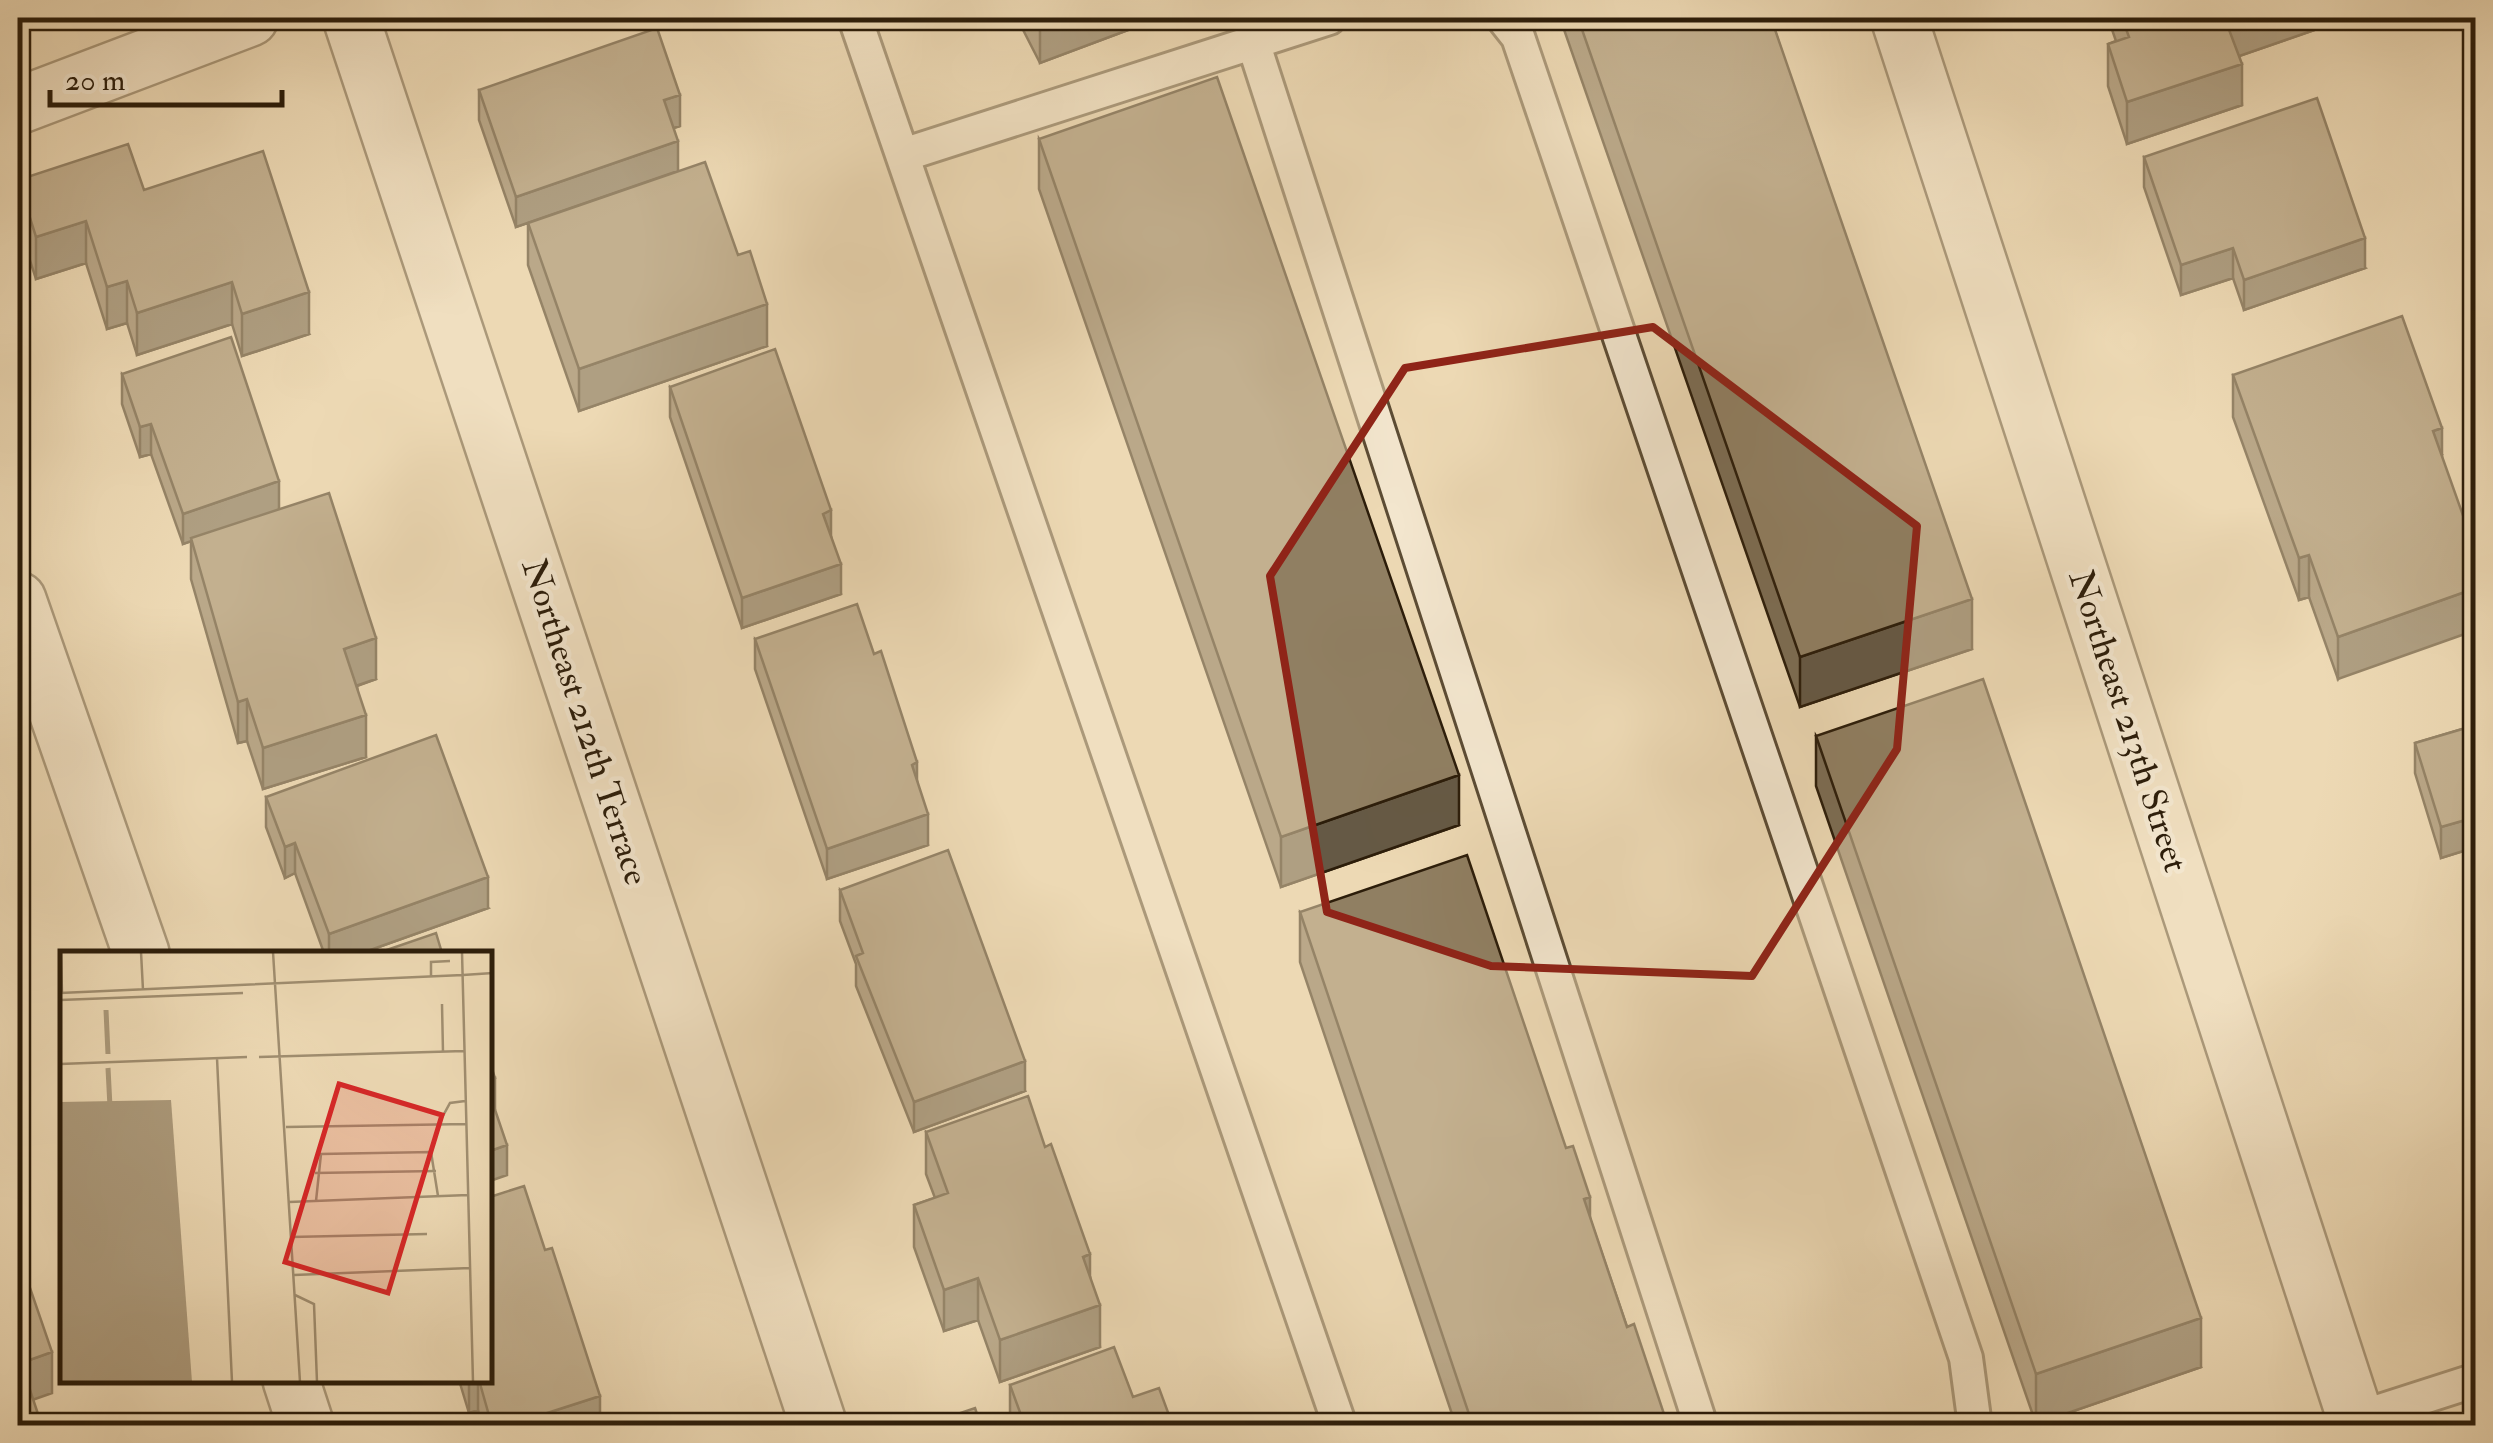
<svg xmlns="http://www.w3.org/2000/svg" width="2493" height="1443" viewBox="0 0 2493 1443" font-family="'IM FELL Double Pica',serif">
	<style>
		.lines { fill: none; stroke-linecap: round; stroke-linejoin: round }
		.service-casing { stroke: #5c4c34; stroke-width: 38 }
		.minor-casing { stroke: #5c4c34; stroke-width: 60 }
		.tertiary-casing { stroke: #5c4c34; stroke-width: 60 }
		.service { stroke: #f3e6ce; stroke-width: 32 }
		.minor { stroke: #f3e6ce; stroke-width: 55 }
		.tertiary { stroke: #f3e6ce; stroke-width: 55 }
		.wall { fill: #7c6d54; stroke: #2c1d0a; stroke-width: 2.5 }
		.shaded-wall { fill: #655945; stroke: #2c1d0a; stroke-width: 2.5 }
		.building { fill: #907f62; stroke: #2c1d0a; stroke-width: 2.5 }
		.marked { fill: none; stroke: #8f2418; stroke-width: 8; stroke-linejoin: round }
		.labels { text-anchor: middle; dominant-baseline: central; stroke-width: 9; stroke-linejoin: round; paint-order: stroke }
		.street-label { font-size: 35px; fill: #2c1d0a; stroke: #f3e6ce }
		.inset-river { fill: none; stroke: #ab997a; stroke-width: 5 }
		.inset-road { fill: none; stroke: #a08e70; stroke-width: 2.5 }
		.view { fill: #d62828; fill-opacity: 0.15; stroke: #d62828; stroke-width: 5 }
		.inset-edge { fill: none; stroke: #2c1d0a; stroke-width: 5 }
	</style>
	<rect width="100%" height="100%" fill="#edd9b4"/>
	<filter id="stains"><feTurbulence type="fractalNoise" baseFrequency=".002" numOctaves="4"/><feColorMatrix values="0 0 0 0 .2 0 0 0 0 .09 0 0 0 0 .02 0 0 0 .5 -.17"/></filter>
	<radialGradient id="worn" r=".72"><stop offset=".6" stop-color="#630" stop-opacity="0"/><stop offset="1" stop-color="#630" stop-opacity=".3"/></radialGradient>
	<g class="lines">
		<defs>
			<path id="service" d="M855,18L1340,1426
				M1503,18L1518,37L1966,1358L1975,1426
				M1253,42L1701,1426
				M903,155L1329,18
				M2355,1419L2467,1383L2476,1391"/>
			<path id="minor" d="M351,18L819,1426
				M1899,18L2358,1426
				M18,600L141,953
				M291,1380L306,1426"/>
			<path id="tertiary" d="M18,106L250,18"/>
		</defs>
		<use href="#service" class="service-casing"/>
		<use href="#minor" class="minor-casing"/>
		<use href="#tertiary" class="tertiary-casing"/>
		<use href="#service" class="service"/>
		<use href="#minor" class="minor"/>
		<use href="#tertiary" class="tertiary"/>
	</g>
	<path class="wall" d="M1017,18H1160L1040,63Z
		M1560,18H1771L1972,649L1800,707Z
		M2108,18H2349L2239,56L2242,105L2127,144L2108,86V44L2116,41Z
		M479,90L680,126L673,128L678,171L767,346L579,411L528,265V223L548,216L516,227L479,120Z
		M1039,139L1459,825L1281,887L1039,189Z
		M2144,157L2365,268L2244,310L2233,278L2181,295L2144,187Z
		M18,180L144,190L309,334L242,356L232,324L137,355L127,323L107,329L86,263L36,279L18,224Z
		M122,374L279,509L376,679L357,686L366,757L263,789L247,741L238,743L191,579V541L183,544L151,454L140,457L122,404Z
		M2233,375L2442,455L2338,679L2309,597L2299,600L2233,417Z
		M670,387L831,537L841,594L742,628L670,417Z
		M755,639L917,782L928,845L827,879L755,669Z
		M2476,725V847L2441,858L2415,773V743Z
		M1816,736L2201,1367L2036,1424L1816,786Z
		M266,797L488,908L362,953H324L295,873L285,878L266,827Z
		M840,890L1025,1091L914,1132L856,986V964L840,921Z
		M1300,912L1566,1148L1627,1327L1668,1426H1456L1300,962Z
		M926,1132L1090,1277L1100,1347L1000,1382L978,1320L944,1331L914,1247V1205L935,1198L926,1174Z
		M459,1380H490L600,1426H483L478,1410L469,1413Z
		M1010,1385L1133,1397L1173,1426H1010Z"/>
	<path class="shaded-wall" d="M1040,18H1160L1040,63Z
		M2229,18H2349L2225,61V19Z
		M2242,64V105L2127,144V102Z
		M680,95V126L664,131V100Z
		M678,141V171L516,227V197Z
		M86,221V263L36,279V237Z
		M2365,238V268L2244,310V280Z
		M2233,248V278L2181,295V265Z
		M127,281V323L107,329V287Z
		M232,282V324L137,355V313Z
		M309,292V334L242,356V314Z
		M767,304V346L579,411V369Z
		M151,424V454L140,457V427Z
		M2442,428V470L2433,431Z
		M279,481V511L183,544V514Z
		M831,510V540L823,514Z
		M2309,555V597L2299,600V558Z
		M841,564V594L742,628V598Z
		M2476,588V630L2338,679V637Z
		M1972,599V649L1800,707V657Z
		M376,638V679L344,690V649Z
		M247,699V741L238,743V702Z
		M366,715V757L263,789V748Z
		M917,762V792L912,765Z
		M1459,775V825L1281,887V837Z
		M928,814V845L827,879V849Z
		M2476,817V847L2441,858V827Z
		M295,843V873L285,878V847Z
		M488,877V908L362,953H329V934Z
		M1025,1061V1091L914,1132V1102Z
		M495,1078V1109L490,1110V1080Z
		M507,1145V1175L490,1181V1151Z
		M1590,1197V1247L1584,1199Z
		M1090,1254V1296L1083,1257Z
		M978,1278V1320L944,1331V1290Z
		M1100,1305V1347L1000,1382V1340Z
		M2201,1318V1367L2036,1424V1374Z
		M52,1352V1393L21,1404V1363Z
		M478,1380V1410L469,1413V1383Z
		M600,1396V1426H507Z"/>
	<path class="building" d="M1578,18H1771L1972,599L1800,657Z
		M2122,18H2229L2225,19L2242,64L2127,102L2108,44L2129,37Z
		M657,28L680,95L664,100L678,141L516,197L479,90Z
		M1217,77L1459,775L1281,837L1039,139Z
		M2317,98L2365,238L2244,280L2233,248L2181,265L2144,157Z
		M128,144L144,190L263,151L309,292L242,314L232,282L137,313L127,281L107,287L86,221L36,237L18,180Z
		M705,162L738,255L750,251L767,304L579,369L528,223Z
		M2402,316L2442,428L2433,431L2476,552V588L2338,637L2309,555L2299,558L2233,375Z
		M231,337L279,481L183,514L151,424L140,427L122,374Z
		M775,349L831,510L823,514L841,564L742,598L670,387Z
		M329,493L376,638L344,649L366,715L263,748L247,699L238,702L191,538Z
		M857,604L874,654L881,651L917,762L912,765L928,814L827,849L755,639Z
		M1983,679L2201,1318L2036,1374L1816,736Z
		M2476,725V817L2441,827L2415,743Z
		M436,735L488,877L329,934L295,843L285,847L266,797Z
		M948,850L1025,1061L914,1102L856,956L863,953L840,890Z
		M1467,855L1566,1148L1573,1146L1590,1197L1584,1199L1627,1327L1634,1324L1668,1426H1473L1300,912Z
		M436,933L442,953H378Z
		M490,1063L495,1078L490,1080Z
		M490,1095L507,1145L490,1151Z
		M1028,1096L1045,1147L1051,1144L1090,1254L1083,1257L1100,1305L1000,1340L978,1278L944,1290L914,1205L948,1193L926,1132Z
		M524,1186L545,1250L552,1248L600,1396L507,1426H492L479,1380H490V1197Z
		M18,1253L52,1352L21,1363L42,1426H18Z
		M1114,1347L1133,1397L1159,1388L1173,1426H1025L1010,1385Z
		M975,1408L981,1426H922Z"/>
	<path d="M0 0H2493V1443H0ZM1653,327L1917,526L1897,749L1752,976L1491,966L1327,912L1270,576L1405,368Z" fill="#edd9b4" fill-opacity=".55" fill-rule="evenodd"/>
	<path class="marked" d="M1653,327L1917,526L1897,749L1752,976L1491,966L1327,912L1270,576L1405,368Z"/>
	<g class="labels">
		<g class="street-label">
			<text transform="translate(2128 721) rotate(72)">Northeast 213th Street</text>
			<text transform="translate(585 722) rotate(72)">Northeast 212th Terrace</text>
		</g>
	</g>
	<g transform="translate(60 951)">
		<rect width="432" height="432" fill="#edd9b4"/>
		<path d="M111,149L132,431H0V151Z" fill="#ab997a"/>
		<path class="inset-river" d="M46,59L48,103M48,117L50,156"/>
		<path class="inset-road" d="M1,1L2,42M81,1L83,39M213,1L240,431M402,1L413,431M403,24L433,22M371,25V11L390,10M0,42L403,24M0,49L183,42M382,53L383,101M199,106L404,100M157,107L172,431M0,113L187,106M378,174L390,152L405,150M226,176L406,173M255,222L376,220M256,250L261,203L371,201L378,245M229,251L408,244M231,286L367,283M234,324L410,317M235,344L254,353L257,431"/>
		<path class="view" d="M279,133L382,164L328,342L225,311Z"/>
		<rect width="432" height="432" class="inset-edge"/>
	</g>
	<rect width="2493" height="1443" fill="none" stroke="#edd9b4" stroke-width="60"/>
	<rect x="20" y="20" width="2453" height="1403" fill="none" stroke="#2c1d0a" stroke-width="5"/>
	<rect x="30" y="30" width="2433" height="1383" fill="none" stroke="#2c1d0a" stroke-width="2.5"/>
	<path d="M50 90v15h232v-15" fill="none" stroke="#2c1d0a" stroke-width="5"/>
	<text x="65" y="90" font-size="30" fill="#2c1d0a" stroke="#f3e6ce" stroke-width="8" paint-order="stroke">20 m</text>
	<rect width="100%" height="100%" filter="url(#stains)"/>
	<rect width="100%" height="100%" fill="url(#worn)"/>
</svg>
